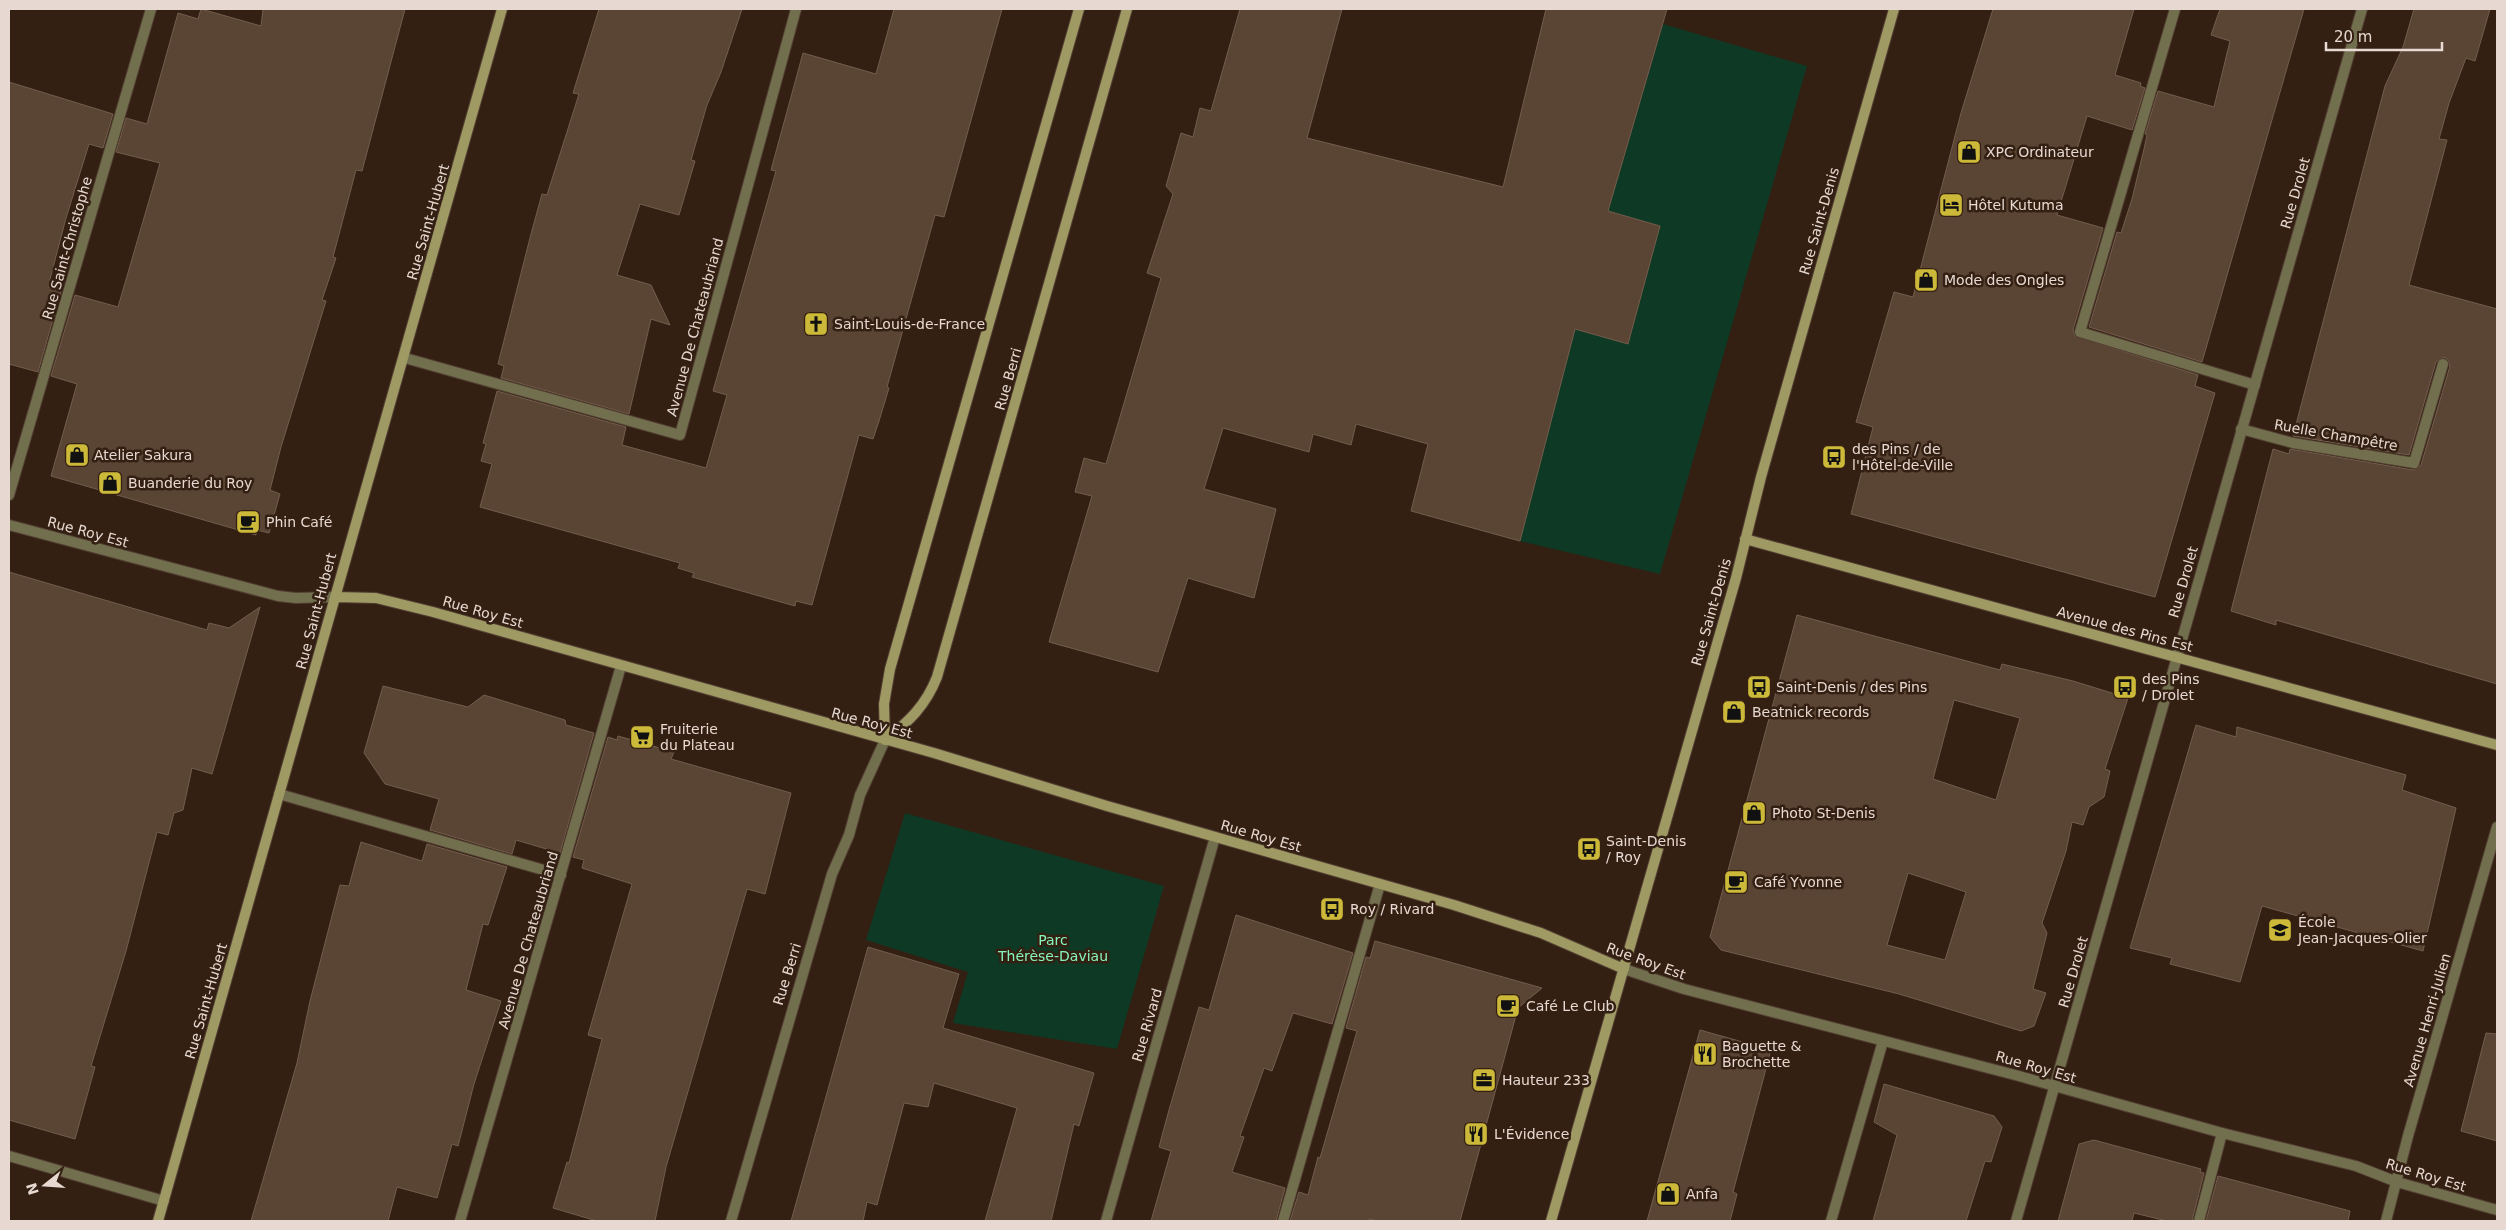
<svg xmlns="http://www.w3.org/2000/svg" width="2506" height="1230" viewBox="0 0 2506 1230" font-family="'DejaVu Sans',sans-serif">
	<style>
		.green { fill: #0e3924 }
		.building { fill: #5a4535; stroke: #735d4d; fill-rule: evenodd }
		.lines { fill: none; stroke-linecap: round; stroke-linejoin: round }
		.lane-casing { stroke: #513e31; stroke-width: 12 }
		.street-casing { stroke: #513e31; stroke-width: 12 }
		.secondary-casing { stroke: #513e31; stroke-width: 12 }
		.lane { stroke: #726f4f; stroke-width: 10 }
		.street { stroke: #726f4f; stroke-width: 10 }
		.secondary { stroke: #9f9964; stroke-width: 10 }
		.labels { text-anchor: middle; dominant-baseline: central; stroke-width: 5; stroke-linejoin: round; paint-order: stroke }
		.poi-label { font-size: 14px; fill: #e7d9d1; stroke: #342013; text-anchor: start }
		.street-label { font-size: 14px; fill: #e7d9d1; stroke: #342013 }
		.park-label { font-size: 14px; fill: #84f5b8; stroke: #342013 }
	</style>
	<rect width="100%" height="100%" fill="#342013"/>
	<path class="green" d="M1663,24L1807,66L1660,574L1520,541L1575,329L1628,344L1660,226L1608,211Z
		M905,813L1164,886L1117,1049L953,1023L968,972L866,940Z"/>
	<path class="building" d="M201,9L261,26L263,9H405L362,171L356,170L333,257L336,258L322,300L326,301L281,447L270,490L280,494L269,533L257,530L256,535L51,476L77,384L51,376L75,295L118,307L160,163L116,152L126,118L147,124L178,13L198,19Z
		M599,9H742L721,72L707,105L691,160L695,161L679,215L640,204L617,275L651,285L670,325L651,319L629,414L501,378L504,366L498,364L531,234L542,194L547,195L579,94L573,93Z
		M894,9H1002L944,217L935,215L887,387L889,388L879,421L873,439L859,435L812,605L796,601L795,606L692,577L694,573L678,568L680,563L480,507L492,464L481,461L486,444L483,443L497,391L626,427L622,445L706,468L727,395L713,391L776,171L771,170L803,53L876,74Z
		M1240,9H1342L1307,138L1503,187L1546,9H1667L1608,211L1660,226L1628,344L1575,329L1520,541L1411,511L1428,444L1356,424L1351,445L1313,434L1309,452L1223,428L1204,489L1276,509L1254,598L1188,578L1158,672L1049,642L1092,496L1075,492L1084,458L1106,464L1161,278L1147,273L1173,194L1166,186L1181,133L1193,137L1200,108L1211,111Z
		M1993,9H2134L2115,75L2141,83L2140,86L2145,88L2132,130L2087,116L2057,215L2103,228L2073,330L2075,336L2198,375L2195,386L2215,393L2155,597L1851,514L1873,427L1856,422L1894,292L1913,297L1961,113Z
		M2220,9H2304L2202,362L2089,327L2117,232L2121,233L2132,199L2144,149L2147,135L2145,134L2158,91L2214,107L2230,41L2211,35Z
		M2414,9H2490L2475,61L2466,58L2449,103L2439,139L2447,140L2409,285L2497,309V684L2276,620V625L2231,611L2273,449L2289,454L2290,449L2413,470L2421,465L2450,366L2448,360L2444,357L2436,362L2409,455L2293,436L2385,86L2403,47Z
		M9,82L113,114L103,148L89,144L66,218L48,287L61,291L38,372L9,364Z
		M9,572L207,630L209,623L229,628L260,607L212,774L192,768L183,810L174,813L168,835L157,832L126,951L91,1066L95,1067L75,1139L9,1120Z
		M1797,615L2000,670L2002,664L2073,681L2128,698L2105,769L2110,771L2104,797L2089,807L2083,825L2072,822L2066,851L2042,923L2047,933L2033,989L2046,993L2034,1026L2021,1031L1899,994L1721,950L1710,937ZM1954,700L2020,718L1996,800L1933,779ZM1908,873L1966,892L1945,960L1887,945Z
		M383,686L468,707L484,695L565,720L566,725L594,733L560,853L516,840L512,854L430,830L439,799L385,784L364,753Z
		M2196,725L2236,737L2237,727L2406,775L2402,790L2456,808L2423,951L2262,906L2240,982L2170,964L2172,958L2130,948Z
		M618,736L674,752L671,759L791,793L765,894L747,889L666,1167L655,1221H597L553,1208L567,1162L569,1163L602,1039L588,1035L632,884L582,868L584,860L573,857L608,737L617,740Z
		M361,842L422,861L427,844L507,867L488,925L483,924L466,990L501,1001L474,1084L458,1146L452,1144L437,1198L397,1187L388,1221H251L297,1063L310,1001L340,885L349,886Z
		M1236,915L1353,953L1332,1024L1293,1013L1272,1071L1264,1068L1240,1136L1244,1137L1232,1172L1285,1188L1276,1221H1151L1171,1151L1159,1147L1169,1110L1199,1007L1209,1010Z
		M1375,941L1542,988L1518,1008L1460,1221H1378L1369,1219V1221H1290L1299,1192L1308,1195L1318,1157L1320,1158L1357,1031L1346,1028L1366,957L1370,958Z
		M868,947L959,974L943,1028L1094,1073L1079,1126L1074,1124L1051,1221H985L1017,1108L934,1083L928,1107L904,1103L877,1205L867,1202L863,1221H791Z
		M1700,1030L1771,1050L1733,1192L1737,1194L1730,1221H1647Z
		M2486,1033L2497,1034V1141L2461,1131Z
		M1884,1084L1994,1116L2002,1127L1991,1162L1985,1161L1966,1221H1873L1897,1135L1874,1122Z
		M2094,1140L2201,1169L2200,1172L2204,1173L2192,1221H2167L2134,1213L2132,1221H2058L2079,1144Z
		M2218,1176L2350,1211L2348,1221H2206Z"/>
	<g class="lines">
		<defs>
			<path id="lane" d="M2175,9L2080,332L2255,385
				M2241,429L2293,443L2414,463L2443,364
				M279,794L561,875
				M1283,1221L1380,884
				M1831,1221L1883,1041
				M2199,1221L2222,1133"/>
			<path id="street" d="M405,358L680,435L796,9
				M9,495L151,9
				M9,525L278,596L296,598L335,597
				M1624,969L1684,989L2019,1076L2222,1133L2356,1166L2397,1182L2497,1210
				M9,1156L164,1201
				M460,1221L621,666
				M731,1221L832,874L849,835L860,795L885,740
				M1106,1221L1215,837
				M2016,1221L2362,9
				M2386,1221L2408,1136L2497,827"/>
			<path id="secondary" d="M1745,539L2497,745
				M335,597L376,598L433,612L934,753L1107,806L1454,905L1541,933L1624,969
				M885,740C909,722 926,705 937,677L1127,9
				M885,740L884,704L890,669L1079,9
				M158,1221L502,9
				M1551,1221L1736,578L1761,477L1894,9"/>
		</defs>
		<use href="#lane" class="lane-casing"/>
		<use href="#street" class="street-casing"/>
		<use href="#secondary" class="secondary-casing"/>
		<use href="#lane" class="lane"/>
		<use href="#street" class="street"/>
		<use href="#secondary" class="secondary"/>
	</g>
	<defs>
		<symbol id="shop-square" viewBox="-11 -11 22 22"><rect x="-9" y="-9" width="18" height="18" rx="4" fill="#ccb939" stroke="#342013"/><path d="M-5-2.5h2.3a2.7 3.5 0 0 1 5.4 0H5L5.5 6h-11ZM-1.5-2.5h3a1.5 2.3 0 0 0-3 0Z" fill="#111"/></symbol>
		<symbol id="hotel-square" viewBox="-11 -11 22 22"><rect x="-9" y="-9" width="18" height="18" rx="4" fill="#ccb939" stroke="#342013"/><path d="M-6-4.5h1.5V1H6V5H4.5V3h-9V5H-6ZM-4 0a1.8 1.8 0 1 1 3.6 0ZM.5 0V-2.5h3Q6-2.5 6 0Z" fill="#111"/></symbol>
		<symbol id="church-square" viewBox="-11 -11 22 22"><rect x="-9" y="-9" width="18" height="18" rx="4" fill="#ccb939" stroke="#342013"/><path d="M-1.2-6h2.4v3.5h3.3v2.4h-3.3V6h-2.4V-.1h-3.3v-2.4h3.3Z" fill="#111"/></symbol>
		<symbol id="bus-square" viewBox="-11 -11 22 22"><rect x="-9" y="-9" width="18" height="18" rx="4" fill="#ccb939" stroke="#342013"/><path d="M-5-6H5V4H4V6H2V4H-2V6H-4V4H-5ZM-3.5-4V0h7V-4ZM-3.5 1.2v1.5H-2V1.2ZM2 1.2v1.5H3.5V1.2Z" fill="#111"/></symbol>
		<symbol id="cafe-square" viewBox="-11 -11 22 22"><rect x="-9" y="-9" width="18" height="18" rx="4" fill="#ccb939" stroke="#342013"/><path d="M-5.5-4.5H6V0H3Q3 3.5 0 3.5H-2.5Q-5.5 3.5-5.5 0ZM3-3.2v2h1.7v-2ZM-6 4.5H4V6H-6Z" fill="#111"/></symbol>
		<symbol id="supermarket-square" viewBox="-11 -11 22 22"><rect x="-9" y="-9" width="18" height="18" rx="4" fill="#ccb939" stroke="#342013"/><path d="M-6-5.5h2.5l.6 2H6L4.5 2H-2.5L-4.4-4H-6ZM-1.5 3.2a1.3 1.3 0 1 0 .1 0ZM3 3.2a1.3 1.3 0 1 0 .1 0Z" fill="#111"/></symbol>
		<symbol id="school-square" viewBox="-11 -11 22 22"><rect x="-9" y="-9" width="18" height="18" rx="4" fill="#ccb939" stroke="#342013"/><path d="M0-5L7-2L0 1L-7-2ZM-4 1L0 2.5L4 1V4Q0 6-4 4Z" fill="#111"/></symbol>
		<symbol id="restaurant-square" viewBox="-11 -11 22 22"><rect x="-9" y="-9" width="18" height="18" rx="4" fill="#ccb939" stroke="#342013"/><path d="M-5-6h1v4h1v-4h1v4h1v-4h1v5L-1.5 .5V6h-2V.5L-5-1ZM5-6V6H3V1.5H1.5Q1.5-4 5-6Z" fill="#111"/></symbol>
		<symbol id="office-square" viewBox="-11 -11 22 22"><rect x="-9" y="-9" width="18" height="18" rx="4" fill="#ccb939" stroke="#342013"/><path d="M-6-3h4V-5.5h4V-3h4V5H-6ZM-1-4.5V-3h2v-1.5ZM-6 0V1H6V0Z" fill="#111"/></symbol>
	</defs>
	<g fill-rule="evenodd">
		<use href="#shop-square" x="1955" y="138" width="28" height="28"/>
		<use href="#hotel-square" x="1937" y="191" width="28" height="28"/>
		<use href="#shop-square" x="1912" y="266" width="28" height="28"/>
		<use href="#church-square" x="802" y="310" width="28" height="28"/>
		<use href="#shop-square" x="63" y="441" width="28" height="28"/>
		<use href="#bus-square" x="1820" y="443" width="28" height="28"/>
		<use href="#shop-square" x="96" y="469" width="28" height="28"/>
		<use href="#cafe-square" x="234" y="508" width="28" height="28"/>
		<use href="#bus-square" x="1745" y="673" width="28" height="28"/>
		<use href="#bus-square" x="2111" y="673" width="28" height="28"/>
		<use href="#shop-square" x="1720" y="698" width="28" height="28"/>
		<use href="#supermarket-square" x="628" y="723" width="28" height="28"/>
		<use href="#shop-square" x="1740" y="799" width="28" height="28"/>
		<use href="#bus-square" x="1575" y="835" width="28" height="28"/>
		<use href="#cafe-square" x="1722" y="868" width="28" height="28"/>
		<use href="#bus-square" x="1318" y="895" width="28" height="28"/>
		<use href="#school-square" x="2266" y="916" width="28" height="28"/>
		<use href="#cafe-square" x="1494" y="992" width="28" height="28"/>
		<use href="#restaurant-square" x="1691" y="1040" width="28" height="28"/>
		<use href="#office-square" x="1470" y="1066" width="28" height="28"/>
		<use href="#restaurant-square" x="1462" y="1120" width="28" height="28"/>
		<use href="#shop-square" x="1654" y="1180" width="28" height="28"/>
	</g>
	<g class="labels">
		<g class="poi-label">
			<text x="1986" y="152">XPC Ordinateur</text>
			<text x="1968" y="205">Hôtel Kutuma</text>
			<text x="1944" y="280">Mode des Ongles</text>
			<text x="834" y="324">Saint-Louis-de-France</text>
			<text x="1852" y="449">des Pins / de<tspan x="1852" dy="16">l'Hôtel-de-Ville</tspan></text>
			<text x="94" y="455">Atelier Sakura</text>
			<text x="128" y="483">Buanderie du Roy</text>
			<text x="266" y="522">Phin Café</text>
			<text x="2142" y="679">des Pins<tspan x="2142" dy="16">/ Drolet</tspan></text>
			<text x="1776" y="687">Saint-Denis / des Pins</text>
			<text x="1752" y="712">Beatnick records</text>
			<text x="660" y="729">Fruiterie<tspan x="660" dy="16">du Plateau</tspan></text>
			<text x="1772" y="813">Photo St-Denis</text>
			<text x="1606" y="841">Saint-Denis<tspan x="1606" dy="16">/ Roy</tspan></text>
			<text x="1754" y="882">Café Yvonne</text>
			<text x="1350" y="909">Roy / Rivard</text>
			<text x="2298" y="922">École<tspan x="2298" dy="16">Jean-Jacques-Olier</tspan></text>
			<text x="1526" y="1006">Café Le Club</text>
			<text x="1722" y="1046">Baguette &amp;<tspan x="1722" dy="16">Brochette</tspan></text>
			<text x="1502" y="1080">Hauteur 233</text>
			<text x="1494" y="1134">L'Évidence</text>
			<text x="1686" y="1194">Anfa</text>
		</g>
		<g class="street-label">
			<text transform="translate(2295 193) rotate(-74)">Rue Drolet</text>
			<text transform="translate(1819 221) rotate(-74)">Rue Saint-Denis</text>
			<text transform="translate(428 222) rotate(-74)">Rue Saint-Hubert</text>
			<text transform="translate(67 248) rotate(-74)">Rue Saint-Christophe</text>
			<text transform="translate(695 327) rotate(-75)">Avenue De Chateaubriand</text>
			<text transform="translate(1008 379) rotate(-74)">Rue Berri</text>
			<text transform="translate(2336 435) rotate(10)">Ruelle Champêtre</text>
			<text transform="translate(88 532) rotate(15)">Rue Roy Est</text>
			<text transform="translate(2183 582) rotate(-74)">Rue Drolet</text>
			<text transform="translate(316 611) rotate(-75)">Rue Saint-Hubert</text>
			<text transform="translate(483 612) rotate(16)">Rue Roy Est</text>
			<text transform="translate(1711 612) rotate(-74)">Rue Saint-Denis</text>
			<text transform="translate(2125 629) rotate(15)">Avenue des Pins Est</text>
			<text transform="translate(872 723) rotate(15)">Rue Roy Est</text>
			<text transform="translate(1261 836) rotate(16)">Rue Roy Est</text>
			<text transform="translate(528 940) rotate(-74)">Avenue De Chateaubriand</text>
			<text transform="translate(1646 961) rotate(20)">Rue Roy Est</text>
			<text transform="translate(2073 972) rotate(-74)">Rue Drolet</text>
			<text transform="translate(787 974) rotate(-73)">Rue Berri</text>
			<text transform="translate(206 1001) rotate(-74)">Rue Saint-Hubert</text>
			<text transform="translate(2427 1020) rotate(-74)">Avenue Henri-Julien</text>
			<text transform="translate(1147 1025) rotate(-74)">Rue Rivard</text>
			<text transform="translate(2036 1067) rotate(16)">Rue Roy Est</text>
			<text transform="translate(2426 1175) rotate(17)">Rue Roy Est</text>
		</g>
		<g class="park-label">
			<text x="1053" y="940">Parc<tspan x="1053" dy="16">Thérèse-Daviau</tspan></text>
		</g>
	</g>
	<rect width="2506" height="1230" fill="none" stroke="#e7d9d1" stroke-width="20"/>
	<g transform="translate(45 1185) rotate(253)" stroke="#342013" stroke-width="4" paint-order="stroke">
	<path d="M0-4L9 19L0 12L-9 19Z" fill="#e7d9d1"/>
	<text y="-8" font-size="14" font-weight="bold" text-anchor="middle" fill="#e7d9d1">N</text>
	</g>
	<path d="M2326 42v8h116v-8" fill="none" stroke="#e7d9d1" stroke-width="2.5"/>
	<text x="2334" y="42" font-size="15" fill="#e7d9d1" stroke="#342013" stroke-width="4" paint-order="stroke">20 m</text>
</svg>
